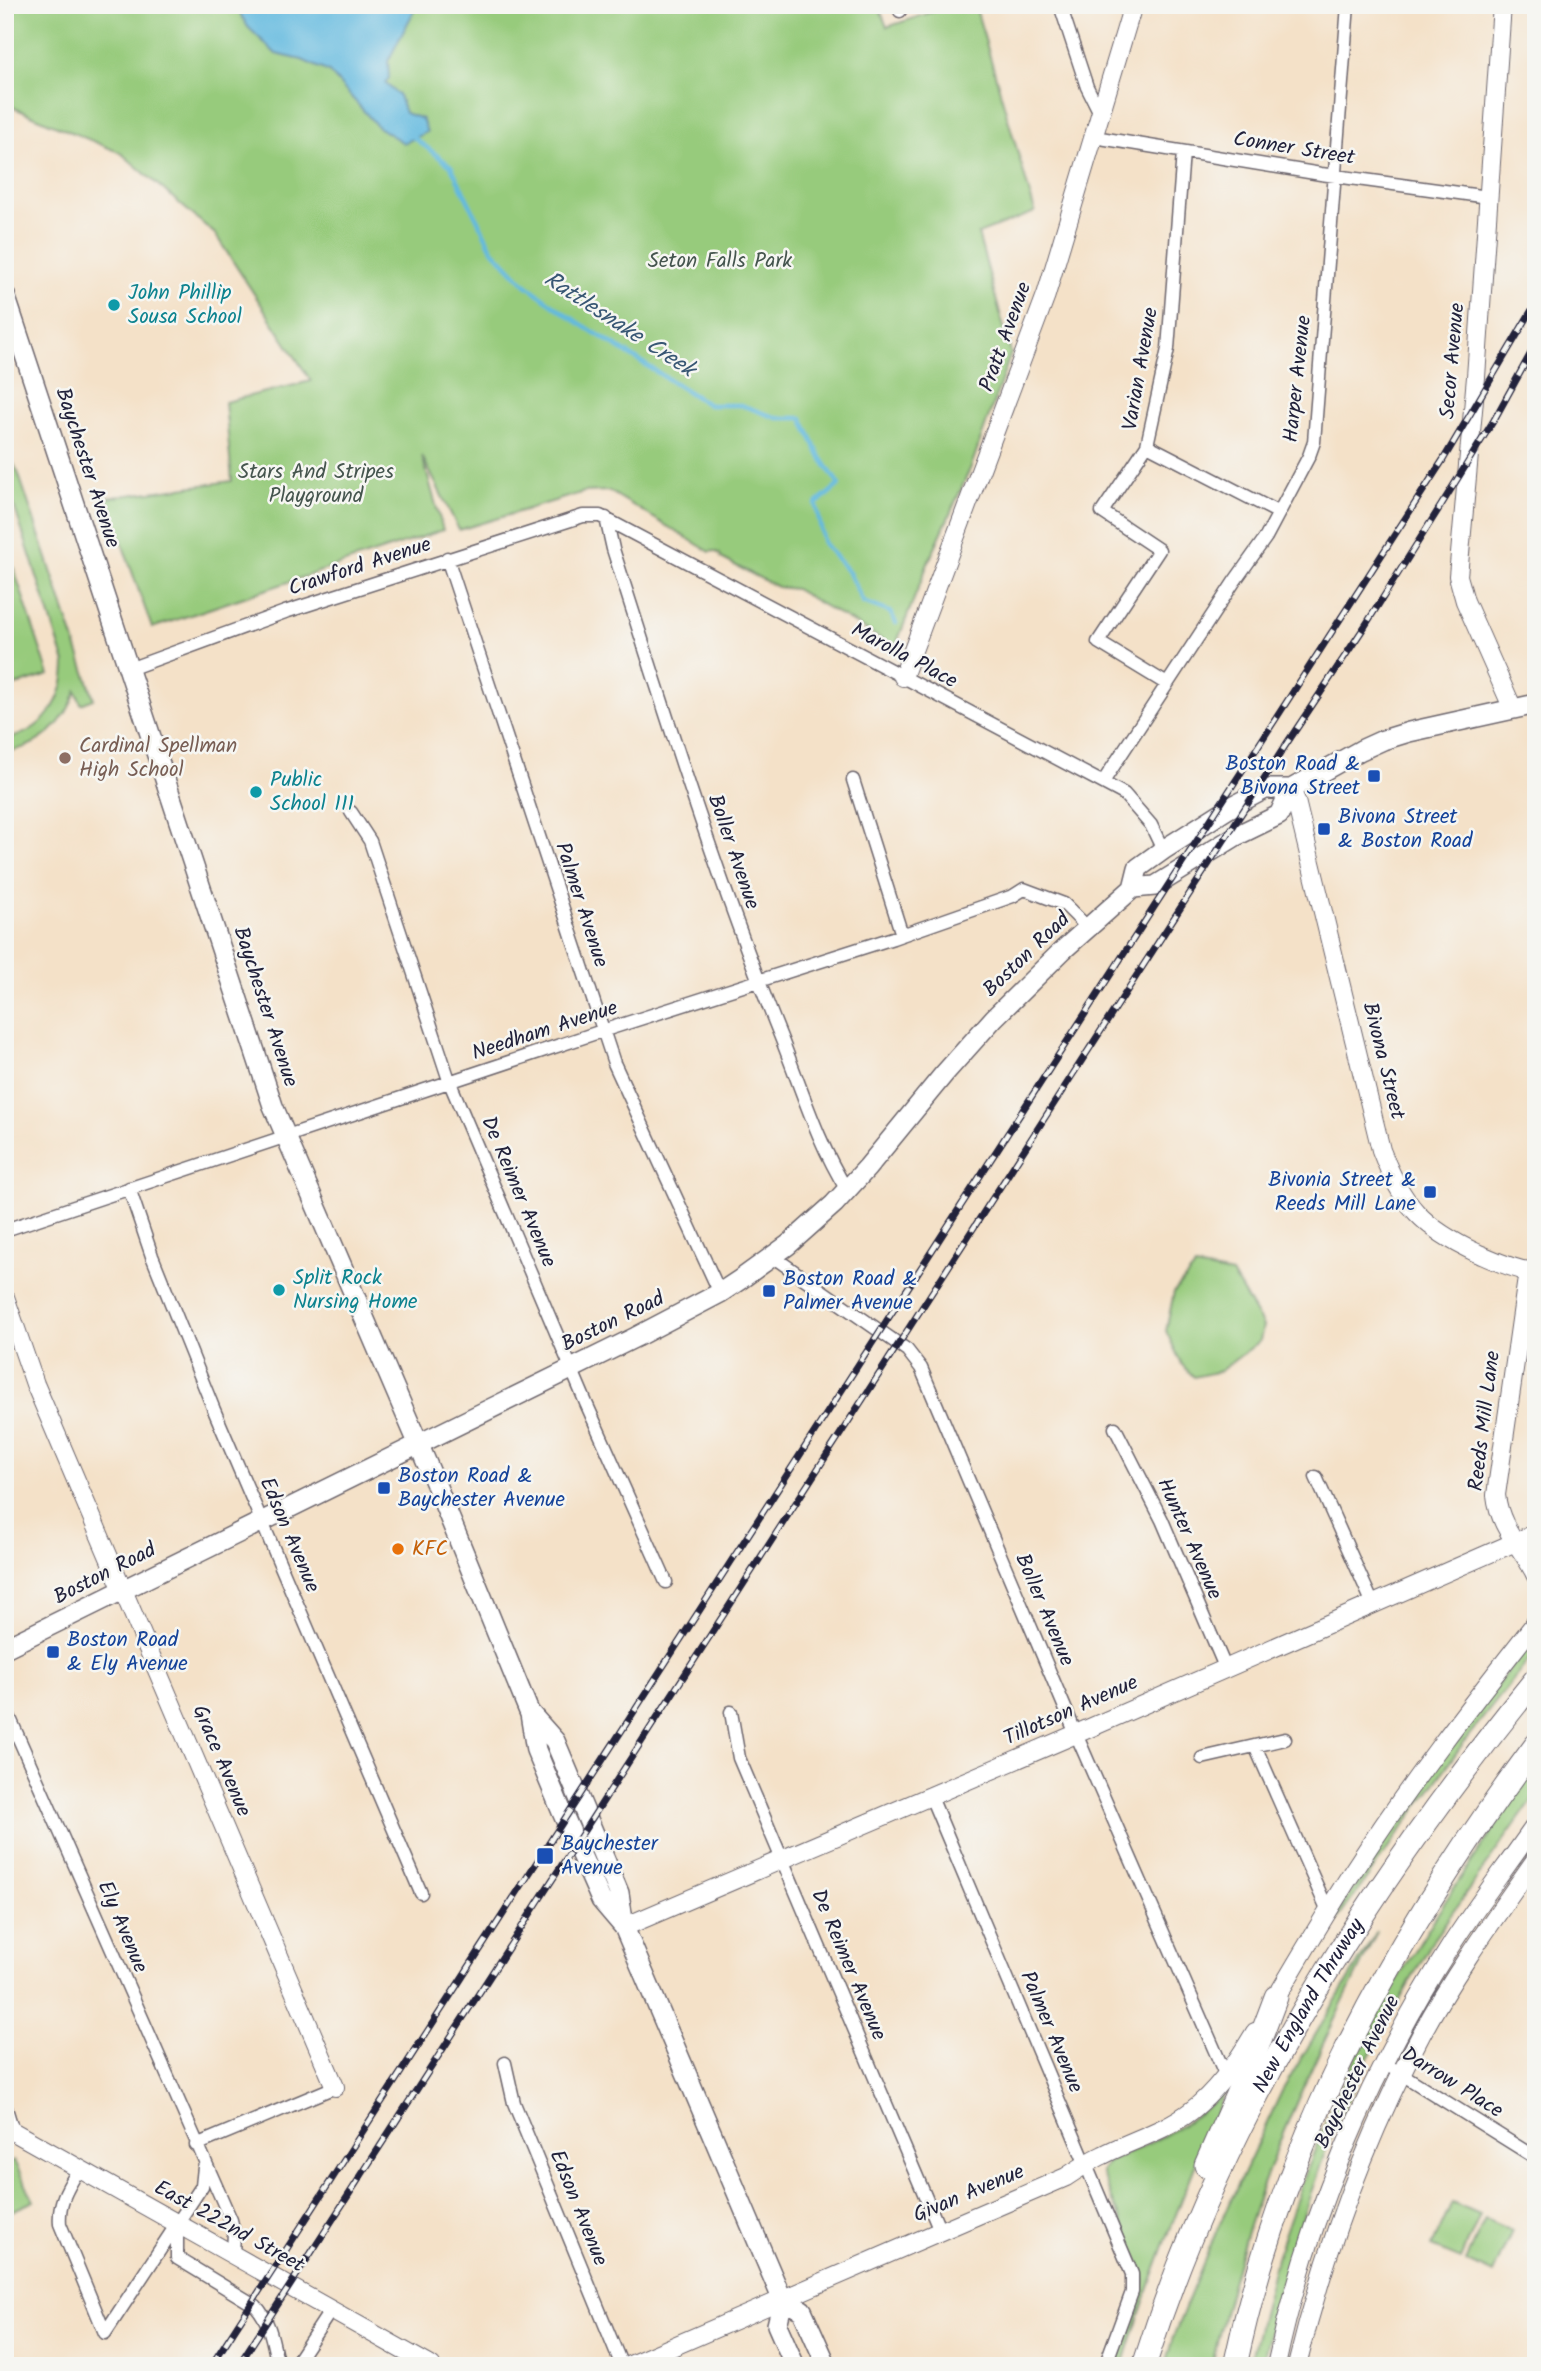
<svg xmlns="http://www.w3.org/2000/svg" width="1541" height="2371" viewBox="0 0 1541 2371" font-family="Kalam,sans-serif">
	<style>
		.green { fill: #97cb7b; stroke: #5c765b; stroke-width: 2 }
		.water { fill: #62b9df; stroke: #426e8d; stroke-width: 2 }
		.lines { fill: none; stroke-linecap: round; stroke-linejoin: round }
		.stream { stroke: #62b9df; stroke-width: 4.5 }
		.street-casing { stroke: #6c656c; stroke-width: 15 }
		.secondary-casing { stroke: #6c656c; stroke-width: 20 }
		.primary-casing { stroke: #6c656c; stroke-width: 22 }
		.highway-casing { stroke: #6c656c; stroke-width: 25 }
		.street { stroke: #fff; stroke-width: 12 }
		.secondary { stroke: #fff; stroke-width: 18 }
		.primary { stroke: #fff; stroke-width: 19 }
		.highway { stroke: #fff; stroke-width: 23 }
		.rail-casing { stroke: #22223b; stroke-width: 7 }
		.rail { stroke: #f6f6f2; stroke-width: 4.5; stroke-dasharray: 13; stroke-linecap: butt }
		.culture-dot { fill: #0f9aa8; stroke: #f6f6f2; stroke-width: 2.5 }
		.education-dot { fill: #8d6e63; stroke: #f6f6f2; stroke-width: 2.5 }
		.transit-dot { fill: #1a4fb4; stroke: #f6f6f2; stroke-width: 2.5 }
		.food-dot { fill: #e8710a; stroke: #f6f6f2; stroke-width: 2.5 }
		.labels { text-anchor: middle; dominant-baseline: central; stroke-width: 5; stroke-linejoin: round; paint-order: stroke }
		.street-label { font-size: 21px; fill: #22223b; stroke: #f6f6f2 }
		.park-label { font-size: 21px; fill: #45554e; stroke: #f6f6f2 }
		.culture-label { font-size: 21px; fill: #0d838f; stroke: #f6f6f2; text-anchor: start }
		.education-label { font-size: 21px; fill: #785e54; stroke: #f6f6f2; text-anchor: start }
		.transit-label { font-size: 21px; fill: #164399; stroke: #f6f6f2; text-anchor: start }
		.food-label { font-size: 21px; fill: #c56008; stroke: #f6f6f2; text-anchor: start }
		.water-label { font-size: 23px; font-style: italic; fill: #385774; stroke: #f6f6f2 }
	</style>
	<rect width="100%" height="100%" fill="#f6f6f2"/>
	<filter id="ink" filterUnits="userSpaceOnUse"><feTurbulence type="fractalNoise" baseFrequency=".0143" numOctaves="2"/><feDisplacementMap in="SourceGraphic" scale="14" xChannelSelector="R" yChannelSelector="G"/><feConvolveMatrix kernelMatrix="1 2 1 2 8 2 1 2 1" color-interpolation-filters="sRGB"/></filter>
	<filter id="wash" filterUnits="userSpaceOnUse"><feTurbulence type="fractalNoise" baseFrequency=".00686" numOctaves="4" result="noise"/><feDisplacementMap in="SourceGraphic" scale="28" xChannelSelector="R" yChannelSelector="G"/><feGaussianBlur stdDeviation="1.57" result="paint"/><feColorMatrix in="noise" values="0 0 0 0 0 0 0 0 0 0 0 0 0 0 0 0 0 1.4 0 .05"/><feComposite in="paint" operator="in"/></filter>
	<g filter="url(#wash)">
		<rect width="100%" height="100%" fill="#f4e1c8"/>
		<path class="green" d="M5,5H878L887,27L953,5H975L1035,212L978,234L1011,353L971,467L929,561L895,647L795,589L777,587L721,558L720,554L714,551L710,552L609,491L584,492L459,530L422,456L443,530L152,628L106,498L232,481L225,402L311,381L215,234L121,153L5,104Z
			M5,449L18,472L94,699L81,704L76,691C65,724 41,747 5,752V739C44,732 65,700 65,663L5,478Z
			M5,542L49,675L5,689Z
			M1195,1267L1232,1274L1263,1326L1260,1341L1220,1371L1194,1377L1182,1365L1166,1331L1174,1292Z
			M1536,1634V1651L1467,1738L1315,1951C1380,1839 1457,1736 1536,1634Z
			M1536,1766V1795L1433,1940L1363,2067L1329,2141L1305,2210L1280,2287L1262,2366H1249L1276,2258L1302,2183L1331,2108L1377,2013L1446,1900Z
			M1377,1931C1350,1988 1322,2044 1297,2101C1259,2185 1231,2275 1212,2366H1165L1173,2337L1216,2232L1282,2091Z
			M1225,2091C1189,2182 1151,2272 1123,2366H1116L1144,2281L1143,2272L1102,2175V2170L1107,2163C1152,2143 1189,2126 1225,2091Z
			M14,2161L34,2201L5,2214V2165Z
			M1452,2203L1480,2215L1461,2259L1432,2247Z
			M1485,2219L1512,2231L1493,2274L1466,2261Z"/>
		<path class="water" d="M235,5H412L414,11L388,61L389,78L385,83L399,96L405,113L422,119L427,132L404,143L378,127L329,72L302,60L276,54L248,27Z"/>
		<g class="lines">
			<path class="stream" d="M413,137L451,166L492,249L526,285L570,317L709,405H741L777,418H802L820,456L839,485L816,504L824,544L849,573L863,602L890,612L896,623"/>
		</g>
	</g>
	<g filter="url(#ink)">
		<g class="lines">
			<defs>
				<path id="street" d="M898,5L900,11
					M1060,5L1087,87L1100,113
					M1094,137L1321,174L1488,197
					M1183,152L1168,349L1147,445L1279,513
					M1147,445L1102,512L1159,550L1098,642L1167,684
					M606,518L613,549C665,712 716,876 780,1035C801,1087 817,1142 847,1190
					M447,558L614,1063L720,1293
					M129,669L285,612L583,516H600L1124,794L1151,825L1163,850
					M853,780L902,935
					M1103,782L1234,582L1266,537L1309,456L1314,442L1348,5
					M351,812L370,841L450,1083L586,1403L666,1582
					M129,1188L152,1256L214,1410L421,1893
					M5,1230L602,1031L893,938L1013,896L1024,889L1064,904L1088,928
					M772,1256L907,1350L921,1368L1076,1734L1226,2076
					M1115,1428L1162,1520L1225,1667
					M1316,1477L1373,1604
					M5,1707L231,2220L234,2232L233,2255
					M731,1712L739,1758L940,2231
					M1255,1746L1328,1911
					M1202,1758L1285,1739
					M931,1797L1132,2274V2292L1105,2366
					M505,2063L514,2103L622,2366
					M1384,2063L1536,2158
					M5,2105L13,2131
					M196,2145L335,2087
					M79,2169C68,2187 58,2202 60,2224L105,2333
					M177,2224V2258L256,2306C271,2323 273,2344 278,2366
					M105,2333L202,2186L204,2167
					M294,2366L331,2310"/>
				<path id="secondary" d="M1502,5L1476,377L1458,576L1465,601L1513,709
					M903,677L1046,295L1133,5
					M1291,789L1296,801L1381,1150C1402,1205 1423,1228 1477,1253C1494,1260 1509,1268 1528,1271
					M1536,1267L1528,1271L1496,1495C1500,1530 1522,1546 1536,1576
					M5,1297L35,1384L335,2087
					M624,1927L1076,1734L1536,1533
					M1270,2008C1297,1962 1324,1916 1353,1871C1409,1784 1472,1703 1536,1622
					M5,2127L431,2366
					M628,2366L1066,2177C1078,2169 1090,2161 1103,2155C1132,2140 1165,2131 1191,2111C1218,2090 1238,2061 1255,2032
					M1276,2366C1307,2219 1368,2076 1448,1950C1475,1907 1507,1866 1536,1824
					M1297,2366C1325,2250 1366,2138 1422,2033C1455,1972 1496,1916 1536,1859"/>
				<path id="primary" d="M5,295L273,1106L437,1487L530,1714L536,1750L562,1812L601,1900L624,1927
					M1133,888L1155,886L1236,836L1279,815L1291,789
					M5,1648L636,1337L720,1293L741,1279L788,1245L834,1204L867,1168L944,1074L994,1018L1063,950L1133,888L1138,868L1163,850L1229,808L1265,789H1291L1361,750L1383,740L1409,732L1536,704
					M531,1714L555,1741L619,1893L624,1927L783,2301L777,2325L795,2366
					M783,2301L802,2310L827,2366"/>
				<g id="highway">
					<path d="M1206,2165L1253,2058L1276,1997"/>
					<path id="s1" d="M1144,2366C1223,2113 1370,1883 1536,1679"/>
					<path d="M1235,2366C1283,2136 1397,1932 1536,1745"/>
				</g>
			</defs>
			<use href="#street" class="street-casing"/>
			<use href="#secondary" class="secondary-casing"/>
			<use href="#primary" class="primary-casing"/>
			<use href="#highway" class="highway-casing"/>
			<use href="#street" class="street"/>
			<use href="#secondary" class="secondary"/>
			<use href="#primary" class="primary"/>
			<use href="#highway" class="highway"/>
			<defs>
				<path id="rail" d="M211,2366L1443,460L1536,303
					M238,2366L1287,743L1365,626L1440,507L1494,420L1536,344"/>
			</defs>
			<use href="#rail" class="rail-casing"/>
			<use href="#rail" class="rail"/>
		</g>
	</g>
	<g class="culture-dot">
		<circle cx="114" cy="305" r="7"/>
		<circle cx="256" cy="792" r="7"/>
		<circle cx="279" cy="1290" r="7"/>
	</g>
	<circle class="education-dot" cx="65" cy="758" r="7"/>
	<g class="transit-dot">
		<rect x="1367" y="769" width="14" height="14" rx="3.5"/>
		<rect x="1317" y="822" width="14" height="14" rx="3.5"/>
		<rect x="1423" y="1185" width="14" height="14" rx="3.5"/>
		<rect x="762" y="1284" width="14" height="14" rx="3.5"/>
		<rect x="377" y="1481" width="14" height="14" rx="3.5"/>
		<rect x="46" y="1645" width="14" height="14" rx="3.5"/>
		<rect x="536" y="1847" width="18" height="18" rx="3.5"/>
	</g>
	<circle class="food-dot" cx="398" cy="1549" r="7"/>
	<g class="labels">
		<g class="street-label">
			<text transform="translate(1294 149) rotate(9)">Conner Street</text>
			<text transform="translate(1006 337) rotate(-70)">Pratt Avenue</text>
			<text transform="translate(1453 361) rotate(-85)">Secor Avenue</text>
			<text transform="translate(1141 369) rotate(-80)">Varian Avenue</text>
			<text transform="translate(1298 379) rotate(-84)">Harper Avenue</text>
			<text transform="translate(87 468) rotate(72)">Baychester Avenue</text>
			<text transform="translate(360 567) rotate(-18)">Crawford Avenue</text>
			<text transform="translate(904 656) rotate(28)">Marolla Place</text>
			<text transform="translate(733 852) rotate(71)">Boller Avenue</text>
			<text transform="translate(581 905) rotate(72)">Palmer Avenue</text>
			<text transform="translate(1027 955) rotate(-44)">Boston Road</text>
			<text transform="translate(265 1007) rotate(72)">Baychester Avenue</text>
			<text transform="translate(545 1031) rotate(-18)">Needham Avenue</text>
			<text transform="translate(1383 1061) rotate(76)">Bivona Street</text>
			<text transform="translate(518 1192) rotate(67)">De Reimer Avenue</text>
			<text transform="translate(613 1322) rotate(-26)">Boston Road</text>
			<text transform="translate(1485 1421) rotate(-83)">Reeds Mill Lane</text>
			<text transform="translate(289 1535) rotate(67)">Edson Avenue</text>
			<text transform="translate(1189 1539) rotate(66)">Hunter Avenue</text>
			<text transform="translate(105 1574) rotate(-27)">Boston Road</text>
			<text transform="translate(1044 1610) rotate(67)">Boller Avenue</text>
			<text transform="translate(1071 1711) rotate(-24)">Tillotson Avenue</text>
			<text transform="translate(221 1761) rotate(67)">Grace Avenue</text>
			<text transform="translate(122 1927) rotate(67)">Ely Avenue</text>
			<text transform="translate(848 1965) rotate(67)">De Reimer Avenue</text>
			<text stroke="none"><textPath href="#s1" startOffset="397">New England Thruway</textPath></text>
			<text transform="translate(1051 2032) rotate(67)">Palmer Avenue</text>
			<text transform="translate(1358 2072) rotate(-64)">Baychester Avenue</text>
			<text transform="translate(1452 2083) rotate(32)">Darrow Place</text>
			<text transform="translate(969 2194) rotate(-23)">Givan Avenue</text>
			<text transform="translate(578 2208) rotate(68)">Edson Avenue</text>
			<text transform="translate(229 2227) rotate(29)">East 222nd Street</text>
		</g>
		<g class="park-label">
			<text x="720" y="261">Seton Falls Park</text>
			<text x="316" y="472">Stars And Stripes<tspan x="316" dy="24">Playground</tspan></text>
		</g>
		<g class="culture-label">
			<text x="128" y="293">John Phillip<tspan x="128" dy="24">Sousa School</tspan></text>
			<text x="270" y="780">Public<tspan x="270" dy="24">School 111</tspan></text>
			<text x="293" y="1278">Split Rock<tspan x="293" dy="24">Nursing Home</tspan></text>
		</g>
		<g class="education-label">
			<text x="79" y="746">Cardinal Spellman<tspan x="79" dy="24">High School</tspan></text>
		</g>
		<g class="transit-label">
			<text x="1360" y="764" text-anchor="end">Boston Road &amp;<tspan x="1360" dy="24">Bivona Street</tspan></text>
			<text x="1338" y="817">Bivona Street<tspan x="1338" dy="24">&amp; Boston Road</tspan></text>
			<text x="1416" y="1180" text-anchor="end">Bivonia Street &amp;<tspan x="1416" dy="24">Reeds Mill Lane</tspan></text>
			<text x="783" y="1279">Boston Road &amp;<tspan x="783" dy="24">Palmer Avenue</tspan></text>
			<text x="398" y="1476">Boston Road &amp;<tspan x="398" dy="24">Baychester Avenue</tspan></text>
			<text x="67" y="1640">Boston Road<tspan x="67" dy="24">&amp; Ely Avenue</tspan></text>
			<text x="561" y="1844">Baychester<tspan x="561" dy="24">Avenue</tspan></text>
		</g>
		<g class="food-label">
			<text x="412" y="1549">KFC</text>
		</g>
		<g class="water-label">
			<text transform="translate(619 325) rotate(33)">Rattlesnake Creek</text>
		</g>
	</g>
	<rect width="1541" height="2371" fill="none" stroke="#f6f6f2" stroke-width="28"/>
</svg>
